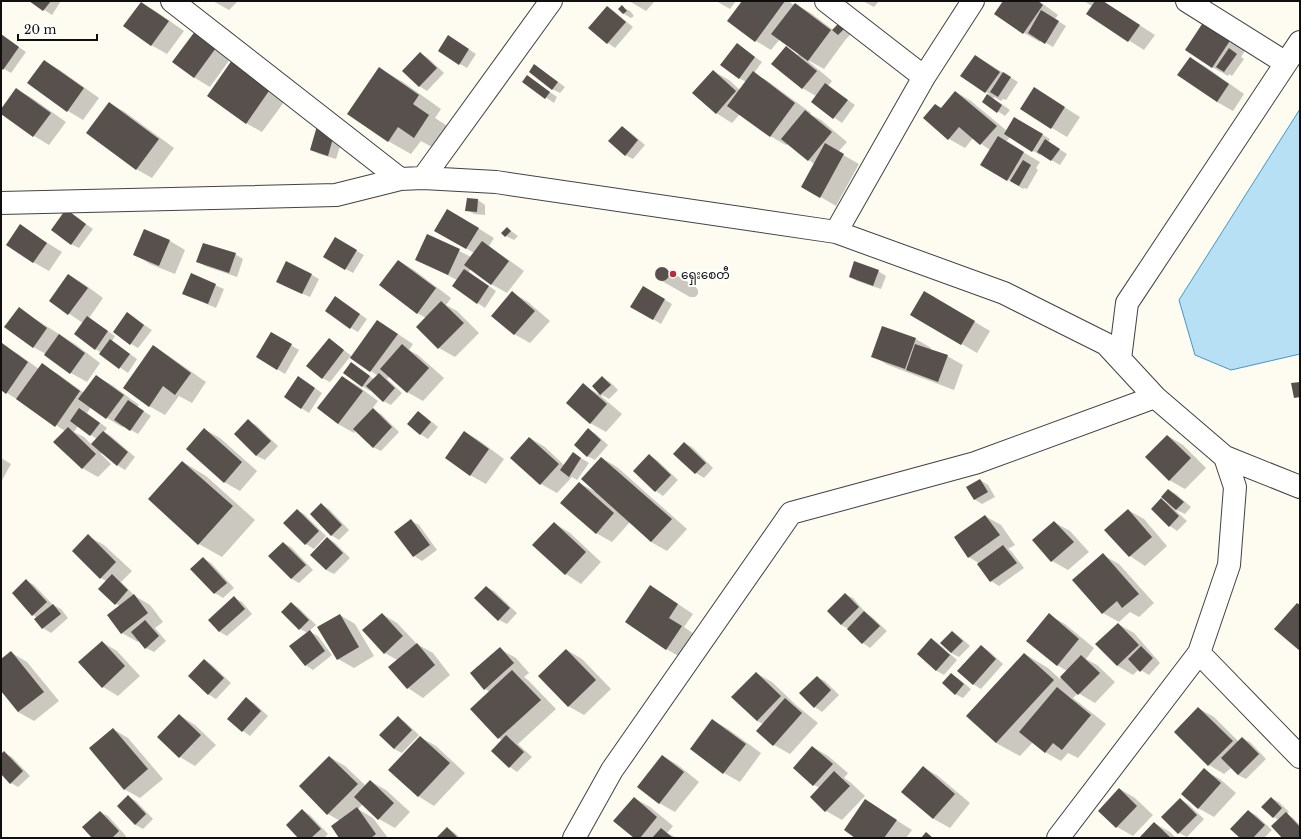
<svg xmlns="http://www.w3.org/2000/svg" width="1301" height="839" viewBox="0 0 1301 839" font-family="'Libre Baskerville','Noto Sans Myanmar',serif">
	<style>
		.water { fill: #b8e0f4; stroke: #4198c8 }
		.shadow { fill: #0003; fill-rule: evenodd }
		.building { fill: #57504c }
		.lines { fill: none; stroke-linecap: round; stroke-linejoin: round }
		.minor-casing { stroke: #424242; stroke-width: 24 }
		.minor { stroke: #fff; stroke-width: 22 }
		.poi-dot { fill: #ba2c38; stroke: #fff; stroke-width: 1.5 }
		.labels { text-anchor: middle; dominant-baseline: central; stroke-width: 4; stroke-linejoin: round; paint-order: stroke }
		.poi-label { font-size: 12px; fill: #0f0f0f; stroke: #fff; text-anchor: start }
	</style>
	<rect width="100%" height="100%" fill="#fefbf1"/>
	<path class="water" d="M1300,109V354L1231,370L1195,355L1179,300Z"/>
	<path class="shadow" d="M31,1H61L52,15Z
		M213,1H238L229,10Z
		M629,1H655L646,11Z
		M716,1H736L730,9Z
		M743,1H788L794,5L795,4L811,13L833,30L841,22L854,31L846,39L824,69L808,60V61L832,81L828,86L855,105L842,123L812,102L816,96L802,88L787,48L798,55L799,53L780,39L771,50L756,41Z
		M863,1H879L874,7Z
		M1004,1H1039L1058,15L1055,19L1066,26L1053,47L1041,40L1040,42L1024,33L995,13Z
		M1084,1H1102L1155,35L1144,50L1087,14L1092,6Z
		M141,3L157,12L184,31L167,54L151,45Z
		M608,7L615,12L633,27L615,48L608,43L590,28Z
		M622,7L630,11L634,16L631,18L624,14L619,9Z
		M1206,20L1248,46L1241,57L1244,59L1232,76L1229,74L1228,76L1212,67Z
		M199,27L236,51L210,87L195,78L174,62Z
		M1,35L26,52L11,73L1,67Z
		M456,41L476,54L467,68L460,64Z
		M737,44L762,62L754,73L769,82L811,113L810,114L821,120L847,142L838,152L859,164L836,206L802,186L814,164L788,144L786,145L770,136L740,114L732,123L716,113L713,71L729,80L740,90L746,82L739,78Z
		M420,53L428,58L444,73L427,91L419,86Z
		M976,56L1018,82L1006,100L1003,99L1001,101L994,97L993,98L1010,110L1005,116L983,102L989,94L961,76Z
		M1190,58L1206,67L1244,94L1233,111L1217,102Z
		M44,61L60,70L99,98L83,120L68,111Z
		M233,62L287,98L262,132L246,123Z
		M535,65L565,87L560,93L552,89Z
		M380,69L403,82L441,109L435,118L452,129L437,150L421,141L411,154L388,141Z
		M527,76L557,97L554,103L524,82Z
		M16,89L32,98L66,122L49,145L34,136L1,113V111Z
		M956,92L971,101L1007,131L1014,118L1050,139L1048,142L1067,154L1060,165L1041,154L1040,155L1010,137L1006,142L1040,162L1036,168L1038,170L1027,189L1024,188L1023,189L982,164L990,150L973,138L965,148L949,139L924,118L941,109Z
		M1050,98L1080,117L1067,137L1052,128Z
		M109,103L125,112L174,148L152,178L136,169Z
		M318,127L343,137L336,159L319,154L311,150Z
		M622,127L630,132L645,145L633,159L625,155Z
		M478,200L485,205V215L474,214L467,210Z
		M66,210L93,229L79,248L71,244Z
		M463,219L494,238L489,246L524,271L507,293L491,284L471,268L469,272L496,291L485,308L453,286L457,280L416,259L428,235L471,257L474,253L435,230Z
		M20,226L62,252L49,271L33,262Z
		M507,228L518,236L514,240L506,236Z
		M335,239L364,255L353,273L324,257Z
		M170,241L185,250L175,274L150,264L134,254Z
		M235,254L243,259L237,277L205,266L197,261Z
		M399,261L414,270L451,298L446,305L457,311L479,333L455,357L439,348L417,327L426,318L417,313Z
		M661,268L665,269L695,286L698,290V294L695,297H690L660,280L657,276V272Z
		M878,271L886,276L881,289L857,281L850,277Z
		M69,275L84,284L103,298L89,318L115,336L112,341L137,359L128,373L101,354L102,353L95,349L83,323L50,301Z
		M191,275L224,289L216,308L183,294Z
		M312,275L319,279L310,297L285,286Z
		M643,287L672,304L661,324L632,306Z
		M925,292L990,331L977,353L911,314Z
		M513,293L528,302L550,321L530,343L514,334Z
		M343,302L367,319L358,332L351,328Z
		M19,309L75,344L100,363L87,382L71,373L46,354L33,347Z
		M128,314L152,330L138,348L131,344Z
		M378,321L413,344L409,350L418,355L444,378L423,401L407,392L390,376L387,379L402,393L391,405L383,401L371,389L370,391L362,386L351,363L374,379L378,376L350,357L330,382L322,378L329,339L353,357Z
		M271,333L299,350L285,374L257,357Z
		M916,339L931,348L930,351L947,356L963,365L954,390L888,365L872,356Z
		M2,345L18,354L39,369L42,365L58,374L84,393L96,376L112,385L139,405L137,407L151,416L138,434L124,426L122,427L107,418L91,407L87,413L107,428L104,432L111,436L135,457L125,470L117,465L102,452L101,454L111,464L98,477L82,468L65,431L1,389V346ZM78,426L97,439L92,445L84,437L74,432Z
		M154,346L169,356L206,382L192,403L179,396L165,415L149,406Z
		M342,377L358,386L378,401L372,409L381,414L399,432L381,451L373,447L356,430L354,433L338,424L318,408Z
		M603,378L610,382L618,390L609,399L602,395L601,396L622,414L606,432L590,423L583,385L600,395Z
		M306,382L322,393L309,413L301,408Z
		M419,412L426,417L438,427L428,439L420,434Z
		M248,421L256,425L278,446L265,460L257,456L235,434Z
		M204,429L220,438L257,471L240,491L224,482Z
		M589,430L596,434L608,445L595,460L587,456Z
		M465,432L480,441L504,459L486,484L470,475Z
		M1168,436L1183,445L1206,468L1185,489L1169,480Z
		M530,438L545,447L564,465L573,453L589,463L577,480L572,477L557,493L541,484L512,458Z
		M684,443L692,447L713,468L704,478L696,473L674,454Z
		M649,455L657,460L678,480L663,496L656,491L634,471Z
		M1,458L11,464L1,482Z
		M602,458L617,467L687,529L667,551L651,542L630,522L612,542L596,533L579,483L596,492Z
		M183,462L206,476L255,520L222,557L199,544L149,499Z
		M980,480L988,485L995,497L982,504L974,499Z
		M1168,490L1176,494L1191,507L1185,514L1174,509L1187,521L1177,531L1170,526L1162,500L1169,504Z
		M321,504L329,509L349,530L339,540L331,535Z
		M297,510L304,514L326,536L314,549L306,544L284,523Z
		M1128,510L1144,519L1167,546L1145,566L1130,556L1106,530Z
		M985,516L1001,525L1015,545L1008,549L1011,551L1024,568L999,586L991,581L978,565L980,564L969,557Z
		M411,521L419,525L437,550L422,561L414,556Z
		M1054,522L1070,531L1089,552L1068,570L1052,561Z
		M554,523L570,533L601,562L581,584L566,574L534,545Z
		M88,536L104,545L132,571L121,582L135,596L150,605L163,622L155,628L166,641L154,652L146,648L139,640L138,642L122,633L120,606L116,604L106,581L101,578Z
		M328,538L335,543L350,558L334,574L326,570Z
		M283,543L291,547L313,570L299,583L292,579L270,556Z
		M1103,555L1119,564L1154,603L1139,617L1130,612L1119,622L1103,613Z
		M203,558L211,563L234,588L223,598L215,593Z
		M27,581L34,585L53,605L61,609L68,618L51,633L43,628L35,619L37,618L33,615Z
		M486,587L494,591L517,613L507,624L499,620Z
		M845,594L853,598L866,613L872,617L887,631L870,648L863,643L849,629L841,625Z
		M666,596L693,614L684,627L697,636L682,658L666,649Z
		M234,598L242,602L252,614L227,636L220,632L209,620Z
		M291,603L299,608L316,625L309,631L318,636L332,655L313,670L305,665L308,633L300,629Z
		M382,614L397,623L417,644L433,653L450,675L423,698L408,688L397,660L385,653Z
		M340,615L355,624L374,656L354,668L338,659Z
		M1049,615L1065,624L1094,648L1086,659L1097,665L1115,682L1095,703L1078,693L1073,698L1106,724L1078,758L1068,753L1061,761L1045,752L1033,742L1020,756L996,743L1025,654L1048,668L1060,679L1067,671L1057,665Z
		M1118,624L1134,633L1160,663L1149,675L1139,669L1133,675L1118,666L1097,644Z
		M953,632L960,637L970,646L959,657L951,653Z
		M931,639L939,644L957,660L944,675L937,671L918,654Z
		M102,642L117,651L140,676L118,696L103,687Z
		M981,646L989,651L1003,664L981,689L973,684Z
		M500,649L516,658L529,673L524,677L528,680L556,709L518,744L532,757L517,772L510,767L503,741L499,738L472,709L490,692L485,689Z
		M567,650L582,659L611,689L584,715L568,706Z
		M12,653L27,662L59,701L34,721L18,712L1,690V661Z
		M205,660L212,665L231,683L216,699L208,694Z
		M756,673L772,682L796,705L818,723L790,754L774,745L757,731L763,724L757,721L733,697Z
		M951,674L959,679L971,689L963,698L955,694Z
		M817,677L825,681L839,695L822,712L815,707Z
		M246,698L254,703L268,716L250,736L243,731L228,718Z
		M1198,708L1214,717L1239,742L1242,738L1250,742L1266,759L1246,779L1238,775L1231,768L1224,774L1209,765Z
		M179,715L195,725L216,745L195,766L180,757Z
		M398,718L405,722L419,735L402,753L394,749L381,735Z
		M712,720L728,729L761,753L740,782L724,773L691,749Z
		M113,729L128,738L163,779L140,798L124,789Z
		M420,737L436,746L465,773L434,806L418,796Z
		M813,747L828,756L848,773L844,778L850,782L865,796L842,820L826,811L811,797L820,788L814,785Z
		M4,753L12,757L30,776L18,787L11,783L1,773V756Z
		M663,756L678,765L699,782L675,812L659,803Z
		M330,757L345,766L366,786L370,781L386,790L410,812L395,828L379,819L363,804L358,809L373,818L388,838H340V821L328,814Z
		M923,767L938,776L970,803L950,828L934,819L902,792Z
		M1204,770L1220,779L1236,793L1214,817L1198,808Z
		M1120,789L1135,798L1153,815L1133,836L1117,827L1099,811Z
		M129,797L136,801L153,819L143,829L136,825L118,806Z
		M634,798L650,807L673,826L667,833L677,838H635Z
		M1271,798L1279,802L1289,812L1287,814L1293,818L1300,825V838H1283L1279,820L1273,817Z
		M1180,799L1188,804L1204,819L1187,837L1179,833Z
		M866,801L912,830L906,838H857Z
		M302,810L310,815L328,834L324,838H299Z
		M1248,811L1256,815L1272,830L1264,838H1241Z
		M100,812L108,816L126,836L125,838H94Z
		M1154,823L1170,832L1176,838H1141Z
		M447,828L455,833L460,838H437Z"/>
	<path class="building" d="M29,1H51L43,11Z
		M742,1H785L755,42L727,21Z
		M1003,1H1038L1043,5L1023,34L994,14Z
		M1095,1H1103L1140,25L1128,42L1086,14Z
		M141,2L169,21L151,46L123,26Z
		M795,3L831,30L808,61L771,34Z
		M622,5L627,11L623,14L618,9Z
		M607,6L626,22L607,44L588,28Z
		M1041,10L1059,21L1045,44L1028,33Z
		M1206,18L1233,36L1212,68L1185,50Z
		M841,21L847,26L838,35L832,30Z
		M199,26L221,41L194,78L172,62Z
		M1,34L19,47L3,70L1,68Z
		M448,35L469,49L459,65L438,51Z
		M737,43L755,57L739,79L720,65Z
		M786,46L817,71L802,89L771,64Z
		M1229,48L1237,54L1224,72L1216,67Z
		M420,52L437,68L419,87L402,71Z
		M975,55L1000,72L985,93L960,76Z
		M1190,57L1229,84L1217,102L1177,75Z
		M44,60L84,88L67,112L27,83Z
		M232,60L271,88L246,124L207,96Z
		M534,64L558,82L552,90L529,72Z
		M379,67L419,95L413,104L429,115L414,138L398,127L388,142L347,114Z
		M713,70L736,91L716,114L692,93Z
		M753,71L795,103L770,137L727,106Z
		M1003,72L1011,77L998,97L990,92Z
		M527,75L550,92L545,99L522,82Z
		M825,83L848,100L833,119L811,102Z
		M1034,87L1065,107L1051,129L1020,109Z
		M16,88L51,113L33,137L1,114V109Z
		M955,91L997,126L980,145L959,127L948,140L923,118L935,104L941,108Z
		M987,94L1002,105L997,113L982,102Z
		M109,102L159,139L136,170L86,133Z
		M805,110L832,132L808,161L781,139Z
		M1014,117L1043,134L1032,152L1004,134Z
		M317,126L335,131L328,156L310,150Z
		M622,126L638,140L625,156L608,141Z
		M998,136L1024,152L1007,181L980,165Z
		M1045,139L1060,149L1051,161L1037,152Z
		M825,143L844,154L820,198L801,187Z
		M1023,160L1031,165L1019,186L1010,181Z
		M467,198L478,199L477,212L465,211Z
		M66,209L86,224L71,245L51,230Z
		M447,209L479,228L466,249L434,231Z
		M20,224L47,243L33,263L6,245Z
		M507,227L511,231L505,237L501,233Z
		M144,229L170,240L159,266L133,255Z
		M427,234L460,249L448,275L415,260Z
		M335,237L357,250L345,270L323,257Z
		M482,241L509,261L491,285L464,265Z
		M203,243L236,253L229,273L196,262Z
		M398,260L436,288L417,314L379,285Z
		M286,261L312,274L302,294L276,282Z
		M854,261L879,270L873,286L849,277Z
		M655 274a7 7 0 1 1 14 0a7 7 0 1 1-14 0Z
		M464,269L489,286L477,304L452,286Z
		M191,273L216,284L208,304L182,294Z
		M68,274L88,288L68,315L49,301Z
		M643,286L665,299L653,320L630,307Z
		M512,291L535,311L514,335L491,316Z
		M924,291L975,321L961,345L910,315Z
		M335,296L360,314L350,329L325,311Z
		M441,301L464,323L438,349L416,327Z
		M19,307L47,328L33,348L4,327Z
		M127,312L144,325L130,345L113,332Z
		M87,316L108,331L95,350L74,334Z
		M377,320L398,334L370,372L350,358Z
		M882,326L916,338L905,369L871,357Z
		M271,332L292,344L277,370L256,357Z
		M59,334L85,353L70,374L44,355Z
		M329,338L344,350L322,379L306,366Z
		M110,339L130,354L119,369L99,354Z
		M2,343L28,362L6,394L1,390Z
		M402,344L429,368L407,393L380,369Z
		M915,344L948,355L938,382L906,370Z
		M153,345L191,373L175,395L163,386L149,407L123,388Z
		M351,362L370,376L362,387L343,373Z
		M42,363L80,391L55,427L16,399Z
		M379,373L395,388L383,402L366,386Z
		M96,375L124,395L106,419L78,399Z
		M298,376L315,388L301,409L284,397Z
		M342,376L363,391L338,424L317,408Z
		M602,376L611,385L600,395L592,386Z
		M1300,382V397L1294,398L1291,383Z
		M583,383L607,404L590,424L566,403Z
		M128,400L144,411L130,431L114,420Z
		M79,408L100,423L90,436L70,421Z
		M373,408L392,427L373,448L353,429Z
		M418,411L431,422L420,435L407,424Z
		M248,419L271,441L256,456L234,434Z
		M68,427L96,454L82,469L53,442Z
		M204,428L242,462L224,483L186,449Z
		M588,428L601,440L587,457L574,445Z
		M103,431L128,452L117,466L91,444Z
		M464,431L489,449L470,476L445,458Z
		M1167,435L1191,458L1169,481L1145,457Z
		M529,437L559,464L540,485L510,458Z
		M684,442L706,463L695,474L673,454Z
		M573,452L581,458L569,477L560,470Z
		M649,454L671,475L655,492L633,471Z
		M601,457L672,519L651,542L581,479Z
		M182,461L233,506L198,545L148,499Z
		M980,479L988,492L974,500L966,487Z
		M579,482L614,513L596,534L560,503Z
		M1168,489L1184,502L1176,510L1161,497Z
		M1161,498L1179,516L1169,527L1151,509Z
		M321,503L342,525L331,536L310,514Z
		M297,509L319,531L305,545L283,523Z
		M1128,509L1152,537L1129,557L1104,530Z
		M985,515L1000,535L968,558L954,537Z
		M411,519L430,545L413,557L394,532Z
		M1054,521L1074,542L1051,562L1032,540Z
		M554,522L586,552L565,575L532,545Z
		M88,534L116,562L100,579L72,551Z
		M327,537L343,553L326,570L310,555Z
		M283,542L306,565L291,579L268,556Z
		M1003,545L1017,563L990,582L977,564Z
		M1103,553L1139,594L1122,608L1117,601L1102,614L1072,580Z
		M203,557L227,583L214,594L190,569Z
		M112,574L128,590L115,605L98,589Z
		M26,579L47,602L32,616L12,593Z
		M650,585L678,604L669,618L682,626L666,650L625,622Z
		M486,586L510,608L498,621L474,598Z
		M845,593L859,607L841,625L827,611Z
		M134,594L148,613L121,634L107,615Z
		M234,596L245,609L219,632L208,620Z
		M291,602L309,620L299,630L281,612Z
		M1297,603L1300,605V651L1274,629Z
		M53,604L61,614L42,629L34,619Z
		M864,611L880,626L862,644L847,629Z
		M382,613L403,636L384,654L362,630Z
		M1049,613L1079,639L1057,666L1026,641Z
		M340,614L359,647L337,660L317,627Z
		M145,620L159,636L145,649L131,632Z
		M1118,623L1139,645L1117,666L1095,644Z
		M310,630L325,651L305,666L289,646Z
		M952,631L963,641L951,653L940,643Z
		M931,638L950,655L936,671L917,654Z
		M102,641L125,666L102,688L78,662Z
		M417,643L435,665L407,689L388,667Z
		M981,645L996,659L973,685L957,671Z
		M1141,646L1153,658L1140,672L1128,659Z
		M500,647L514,663L484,690L470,673Z
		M566,649L596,680L568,707L538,676Z
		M11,651L44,692L18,712L1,691V659Z
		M1024,653L1054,680L996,743L966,716Z
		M1081,655L1100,673L1078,695L1060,677Z
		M204,659L224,678L208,695L188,676Z
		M512,670L541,700L498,739L470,709Z
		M756,672L781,696L757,721L731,697Z
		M951,673L964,684L955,695L942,683Z
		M817,676L831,690L814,708L799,693Z
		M1057,687L1091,715L1062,750L1053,743L1045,753L1019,732Z
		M246,697L261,711L242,732L227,719Z
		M785,698L802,713L773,746L756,731Z
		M1198,707L1233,741L1208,766L1174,732Z
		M179,714L201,735L179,758L157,737Z
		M398,716L412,730L394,749L379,735Z
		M712,719L746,744L723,774L690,749Z
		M113,728L148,769L124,790L89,748Z
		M506,735L524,752L509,768L491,751Z
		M420,736L450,763L418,797L388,770Z
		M1242,737L1259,754L1238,775L1221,758Z
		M812,746L833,764L813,786L793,768Z
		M4,751L23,771L10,784L1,774V754Z
		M662,755L684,772L659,804L637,787Z
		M329,756L358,784L327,815L299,786Z
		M923,766L955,794L933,819L901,792Z
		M1204,768L1221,783L1198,809L1181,794Z
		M834,771L850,786L825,812L810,797Z
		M370,780L394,803L378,820L354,797Z
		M1119,788L1137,806L1116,828L1098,811Z
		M128,795L146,814L135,825L117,806Z
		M634,797L657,817L640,838H634L613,821Z
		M1271,797L1282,808L1273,818L1261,807Z
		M1180,798L1197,815L1178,834L1161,817Z
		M865,799L897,820L884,838H855L844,830Z
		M357,807L376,834L371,838H339L331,826Z
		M302,809L321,829L311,838H298L286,825Z
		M1248,810L1265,825L1253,838H1240L1230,829Z
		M100,811L119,831L112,838H92L82,827Z
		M1286,812L1300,827V838H1282L1271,826Z
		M1154,822L1171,838H1139Z
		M447,827L458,838H436Z
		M661,828L673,838H652Z
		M926,832L933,838H921Z"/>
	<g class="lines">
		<defs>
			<path id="minor" d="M172,1L400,179
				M826,1L924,77
				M1187,1L1286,63
				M423,178L551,1
				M1,203L336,195L400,179L423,178L496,182L836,232L1004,293L1106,344L1155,397L1225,457L1235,487L1229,565L1199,653L1058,838
				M836,232L924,77L973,1
				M1120,359L1127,303L1300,42
				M1225,457L1300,487
				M1199,653L1300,757
				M574,838L612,770L791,513L975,463L1155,397"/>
		</defs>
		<use href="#minor" class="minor-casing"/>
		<use href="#minor" class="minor"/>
	</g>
	<circle class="poi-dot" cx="673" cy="274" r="4"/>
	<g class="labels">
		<g class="poi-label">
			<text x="681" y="274">ရှေးစေတီ</text>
		</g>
	</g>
	<rect width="1301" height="839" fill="none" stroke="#0f0f0f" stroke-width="4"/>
	<path d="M18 34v6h79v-6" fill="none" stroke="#0f0f0f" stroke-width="2"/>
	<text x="24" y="34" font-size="12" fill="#0f0f0f" stroke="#ffffff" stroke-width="3" paint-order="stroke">20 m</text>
</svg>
